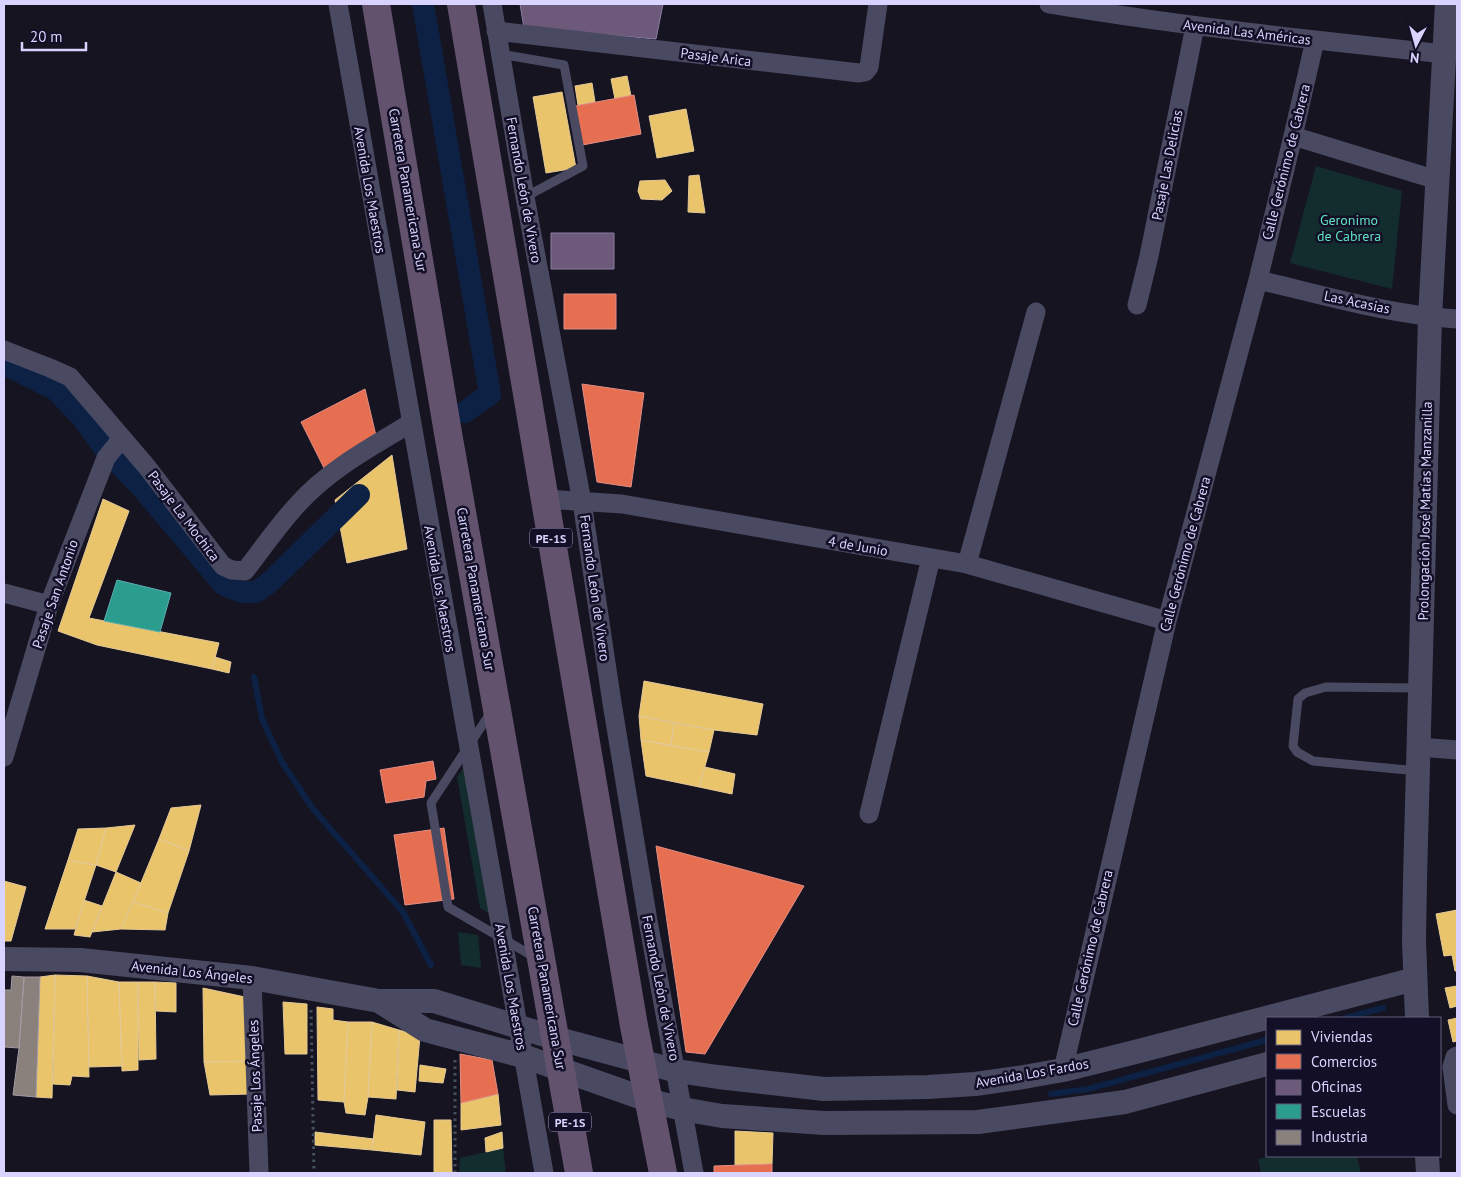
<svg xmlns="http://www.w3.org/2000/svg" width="1461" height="1177" viewBox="0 0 1461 1177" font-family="'PT Sans',sans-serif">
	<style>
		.green { fill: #132c2d }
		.homes { fill: #e9c46a; stroke: #e4c997 }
		.shops { fill: #e76f51; stroke: #e38d85 }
		.offices { fill: #6d597a; stroke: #8d7ea2 }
		.schools { fill: #2a9d8f; stroke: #5eaeb1 }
		.industry { fill: #8a817c; stroke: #a29aa3 }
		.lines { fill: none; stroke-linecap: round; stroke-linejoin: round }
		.stream { stroke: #0d2144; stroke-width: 6 }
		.canal { stroke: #0d2144; stroke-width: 22 }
		.path { stroke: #44505f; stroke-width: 3; stroke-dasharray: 2.5 4; stroke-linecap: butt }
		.service { stroke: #4a4962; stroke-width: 9 }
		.minor { stroke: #4a4962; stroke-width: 19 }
		.tertiary { stroke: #4a4962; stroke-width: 24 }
		.trunk { stroke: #62526e; stroke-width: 28 }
		.labels { text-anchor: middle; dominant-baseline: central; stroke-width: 5; stroke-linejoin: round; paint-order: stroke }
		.shield { fill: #130f26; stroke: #9e99be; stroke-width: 1 }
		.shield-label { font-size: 12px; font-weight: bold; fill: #d9d4ff }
		.street-label { font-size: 14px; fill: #d9d4ff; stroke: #130f26 }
		.park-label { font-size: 14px; fill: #5fe0c0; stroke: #130f26 }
	</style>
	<rect width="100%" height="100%" fill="#161421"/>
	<path class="green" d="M1316,166L1402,191L1392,289L1290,263Z
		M465,766L490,914L480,908L457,777Z
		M458,932L478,935L481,968L461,965Z
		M503,1148L506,1173H459L460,1158Z
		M1274,1156H1357L1361,1173H1261L1258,1159Z"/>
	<path class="homes" d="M627,76L631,96L615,99L611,79Z
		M592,83L595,102L578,105L575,86Z
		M562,92L576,168L546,173L533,97Z
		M686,109L694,151L657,158L649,116Z
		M699,175L705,213L688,212L689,176Z
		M665,180L672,191L662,200L641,199L638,191L640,181Z
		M392,455L407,549L347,563L335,500Z
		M103,499L129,511L89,618L219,643L212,669L97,645L58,631Z
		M215,657L231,662L229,673L212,669Z
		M644,681L763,704L757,735L714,730L639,716Z
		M639,716L674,723L671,746L641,740Z
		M674,723L714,730L709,752L671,746Z
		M641,740L709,752L699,787L646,776Z
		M705,767L735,774L732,794L699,787Z
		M201,805L189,851L159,839L171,808Z
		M135,825L116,872L96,865L106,828Z
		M106,828L96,865L68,860L78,829Z
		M159,839L189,851L168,913L133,902Z
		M68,860L96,865L75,929H45Z
		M116,872L141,883L121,929L92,932Z
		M4,881L26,887L11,941H4Z
		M84,900L102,906L90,937L74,935Z
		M133,902L168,913L165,930L121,929Z
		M1457,910V971H1455L1452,955L1444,956L1436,914Z
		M55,975L87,976L89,1077L72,1076L70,1085L53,1084Z
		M55,975L52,1098L36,1097L40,977Z
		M87,976L119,982L122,1066L89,1067Z
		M119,982H138V1070L122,1071Z
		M138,982H155L156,1059L139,1060Z
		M155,982L176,983V1012L156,1011Z
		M1457,986V1006L1450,1008L1445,988Z
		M203,988L245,997L249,1061L204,1062Z
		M283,1002L307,1004V1054H285Z
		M317,1007L333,1009V1020L348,1022L344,1102L318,1100Z
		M1457,1018V1041L1453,1042L1448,1020Z
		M348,1022H372L368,1097L365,1115L346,1113L344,1102Z
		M372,1022L399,1030L396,1099L368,1097Z
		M399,1030L420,1036L415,1092L397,1090Z
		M249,1061L252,1094L210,1095L204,1062Z
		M420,1065L446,1069L443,1083L419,1081Z
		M498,1094L501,1125L461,1130V1103Z
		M376,1115L425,1122L421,1155L372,1150Z
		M434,1120H451L452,1173H434Z
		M735,1131L773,1133L772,1164L735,1165Z
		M315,1132L374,1139L372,1150L315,1145Z
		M502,1132L503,1148L486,1152L485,1138Z"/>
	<path class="shops" d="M634,95L641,134L577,146L570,107Z
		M564,294H616V329H564Z
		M582,384L644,393L631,487L597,482Z
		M365,389L377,440L324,468L301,422Z
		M433,761L436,779L426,781L424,797L386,803L380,770Z
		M444,828L454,899L405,905L394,835Z
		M656,846L804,886L705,1054L686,1052Z
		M460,1054L492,1060L498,1094L461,1103Z
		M772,1164V1173H714V1166Z"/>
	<path class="offices" d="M520,4H663L656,39L524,28Z
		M551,233H614V269H551Z"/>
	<path class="schools" d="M117,580L171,593L160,632L104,621Z"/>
	<path class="industry" d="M12,976L24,977L19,1048L4,1047V990H11Z
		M24,977H40L36,1097L13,1095L19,1048Z"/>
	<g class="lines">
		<path class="stream" d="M254,677L262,719L282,762L313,809L403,912L431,965
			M1345,1018L1383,1008
			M1051,1094L1088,1089L1267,1040"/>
		<path class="canal" d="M423,4L490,394L465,412
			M4,364L56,390L82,417L104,448
			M118,463L143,489L224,585L242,592H256L270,582L359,495"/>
		<path class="path" d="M311,1010L314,1173
			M455,1173V1059"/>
		<path class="service" d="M500,54L564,65L583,166L525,197
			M1418,688L1326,687L1305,693L1298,699L1293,746L1297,752L1313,761L1418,771
			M491,712L431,803L448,907L536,958"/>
		<path class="minor" d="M338,4L544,1173
			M492,4L525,197L582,502L612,703L648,921L694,1173
			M1049,4C1180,26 1313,40 1445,54
			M496,31L859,73L865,72L869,67L878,4
			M1293,136L1437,180
			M1258,280C1323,295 1390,315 1457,319
			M1137,305L1149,256L1195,26
			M4,350L50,368L70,377L147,467L223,566L232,570L245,571C262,549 278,526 297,505C328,470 371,447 411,423
			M545,499L622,504L967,564L1167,621
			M967,564L1036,312
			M4,593L49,605
			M1419,747L1457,750
			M4,757L49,605L66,561L106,458L122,438
			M869,814L931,558
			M252,978L259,1173
			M1457,1056L1455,1057L1452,1067L1457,1105
			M1063,1070L1167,621L1258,280L1293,136L1315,40"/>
		<path class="tertiary" d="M4,959L80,960L128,965L252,978L379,1001H434L555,1038L677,1071L718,1077L824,1089L928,1087L975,1084L1018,1078L1063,1070L1139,1051L1415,979
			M379,1001L425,1030L523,1056L648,1100L682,1109L722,1116L824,1123L978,1122L1125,1102L1267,1064
			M1417,1018L1414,941L1415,879L1430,317L1447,4
			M1427,1156L1428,1173"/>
		<path class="trunk" d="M376,4L448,433L579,1173
			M461,4L634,1026L663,1173"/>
	</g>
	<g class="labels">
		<g class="shield">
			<rect x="530" y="528.5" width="42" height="19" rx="4"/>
			<rect x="549" y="1112.5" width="42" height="19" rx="4"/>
		</g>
		<g class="shield-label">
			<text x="551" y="538">PE-1S</text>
			<text x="570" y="1122">PE-1S</text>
		</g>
		<g class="street-label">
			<text transform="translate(1247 32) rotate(7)">Avenida Las Américas</text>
			<text transform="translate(716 57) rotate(7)">Pasaje Arica</text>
			<text transform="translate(1286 162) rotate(-76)">Calle Gerónimo de Cabrera</text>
			<text transform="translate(1167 165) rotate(-79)">Pasaje Las Delicias</text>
			<text transform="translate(370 190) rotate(80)">Avenida Los Maestros</text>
			<text transform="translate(408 190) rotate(80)">Carretera Panamericana Sur</text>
			<text transform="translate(524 190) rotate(80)">Fernando León de Vivero</text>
			<text transform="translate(1357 302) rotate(12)">Las Acasias</text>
			<text transform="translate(1425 511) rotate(-89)">Prolongación José Matías Manzanilla</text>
			<text transform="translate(184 516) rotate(53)">Pasaje La Mochica</text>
			<text transform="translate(858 546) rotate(10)">4 de Junio</text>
			<text transform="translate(1185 554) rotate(-75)">Calle Gerónimo de Cabrera</text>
			<text transform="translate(595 588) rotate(82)">Fernando León de Vivero</text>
			<text transform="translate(440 589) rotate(80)">Avenida Los Maestros</text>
			<text transform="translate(476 589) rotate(80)">Carretera Panamericana Sur</text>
			<text transform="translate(55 594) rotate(-71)">Pasaje San Antonio</text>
			<text transform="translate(1090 948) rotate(-77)">Calle Gerónimo de Cabrera</text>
			<text transform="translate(192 972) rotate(6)">Avenida Los Ángeles</text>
			<text transform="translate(511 987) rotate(80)">Avenida Los Maestros</text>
			<text transform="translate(547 988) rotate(80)">Carretera Panamericana Sur</text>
			<text transform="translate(661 988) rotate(79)">Fernando León de Vivero</text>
			<text transform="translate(1032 1073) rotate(-10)">Avenida Los Fardos</text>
			<text transform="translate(255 1076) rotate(-92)">Pasaje Los Ángeles</text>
		</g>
		<g class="park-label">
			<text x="1349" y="220">Geronimo<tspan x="1349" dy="16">de Cabrera</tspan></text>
		</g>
	</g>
	<rect width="1461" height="1177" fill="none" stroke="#d9d4ff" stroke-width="10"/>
	<rect x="1266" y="1017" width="175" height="140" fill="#130f26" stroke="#625e7d"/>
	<rect x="1276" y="1030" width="25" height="15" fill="#e9c46a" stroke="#625e7d"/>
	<text x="1311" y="1042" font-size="15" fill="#d9d4ff">Viviendas</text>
	<rect x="1276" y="1054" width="25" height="15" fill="#e76f51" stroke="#625e7d"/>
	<text x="1311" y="1067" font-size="15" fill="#d9d4ff">Comercios</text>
	<rect x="1276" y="1080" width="25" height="15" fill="#6d597a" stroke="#625e7d"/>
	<text x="1311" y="1092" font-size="15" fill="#d9d4ff">Oficinas</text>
	<rect x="1276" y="1104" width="25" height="15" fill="#2a9d8f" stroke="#625e7d"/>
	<text x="1311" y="1117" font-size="15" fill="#d9d4ff">Escuelas</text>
	<rect x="1276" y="1130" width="25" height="15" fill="#8a817c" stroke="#625e7d"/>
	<text x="1311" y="1142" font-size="15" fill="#d9d4ff">Industria</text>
	<g transform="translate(1416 45) rotate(186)" stroke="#130f26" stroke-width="4" paint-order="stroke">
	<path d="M0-4L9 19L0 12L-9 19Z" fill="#d9d4ff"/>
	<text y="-8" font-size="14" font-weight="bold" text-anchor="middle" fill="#d9d4ff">N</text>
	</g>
	<path d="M22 42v8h64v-8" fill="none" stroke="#d9d4ff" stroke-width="2.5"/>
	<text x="30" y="42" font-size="15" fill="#d9d4ff" stroke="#130f26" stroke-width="4" paint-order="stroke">20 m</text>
</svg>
